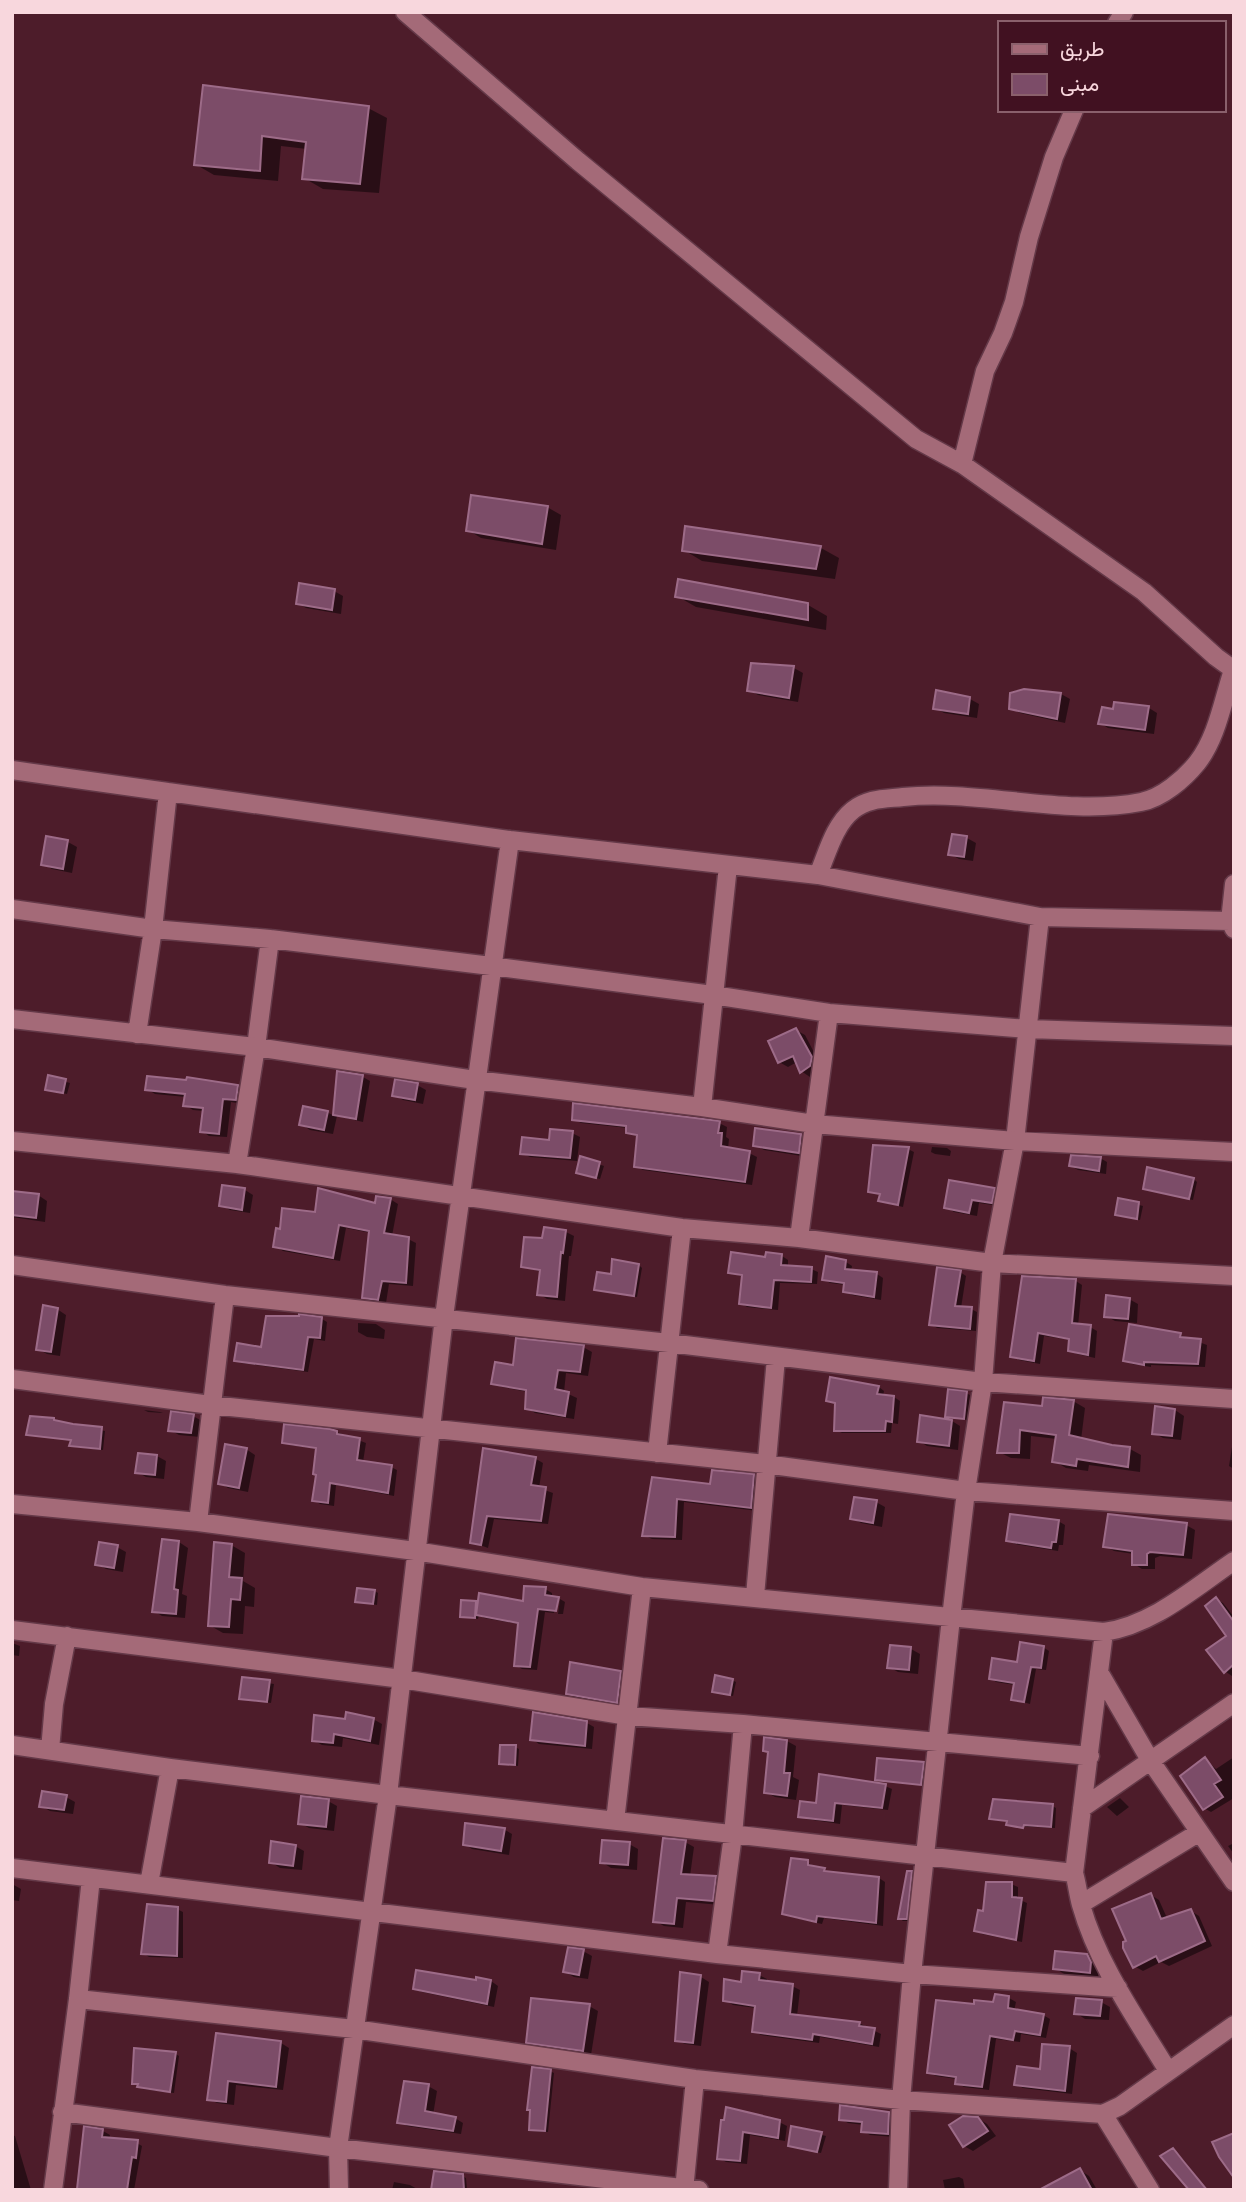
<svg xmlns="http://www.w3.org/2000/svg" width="1246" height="2202" viewBox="0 0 1246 2202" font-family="Ubuntu,Vazirmatn,sans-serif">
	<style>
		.shadow { fill: #0007 }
		.building { fill: #7c4c68; stroke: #9d6b88; stroke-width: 2 }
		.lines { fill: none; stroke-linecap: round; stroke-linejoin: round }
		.street-casing { stroke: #643948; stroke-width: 21 }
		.street { stroke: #a46a78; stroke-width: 18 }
	</style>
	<rect width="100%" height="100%" fill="#4d1c2a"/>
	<path class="shadow" d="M205,87L368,108L387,118L379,193L323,189L304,178L307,149L281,146L278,181L214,175L195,164Z
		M547,507L561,515L556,550L481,538L468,530Z
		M687,528L821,548L839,558L835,579L702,561L684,550Z
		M334,591L343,596L341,614L306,608L297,603Z
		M677,596L808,605L827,616L826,630L696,607Z
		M753,665L794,668L803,673L798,702L758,695L749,690Z
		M1024,691L1061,694L1070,699L1065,723L1020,713L1011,708Z
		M970,699L979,704L977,718L944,713L935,708Z
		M1149,708L1157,713L1154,734L1108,728L1100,723L1115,711Z
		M953,836L967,838L976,843L973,861L959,859L950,854Z
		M47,838L68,842L77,847L72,873L52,869L43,864Z
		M796,1030L805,1035L820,1064L819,1071L810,1077L801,1071L797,1062L788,1067L779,1062Z
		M339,1073L363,1077L370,1081L363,1122L337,1116L333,1134L310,1130L301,1124L327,1112L334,1116Z
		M49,1077L70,1083L67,1094L47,1089Z
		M417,1085L426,1090L423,1104L403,1100L394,1095Z
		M238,1086L245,1091L243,1104L231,1102L227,1137L209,1136L202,1131L204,1111L193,1110L185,1105L186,1097L155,1094L147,1089Z
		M574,1119L719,1123L727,1127L726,1137L729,1139L728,1149L749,1153L757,1157L752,1185L643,1170L636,1166L639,1137L627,1132L628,1128L581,1123Z
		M757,1130L801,1135L810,1140L808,1157L764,1150L755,1145Z
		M572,1133L580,1137L577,1161L530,1157L522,1153Z
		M932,1147L947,1148L951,1151L950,1156L935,1154L931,1152Z
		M908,1149L914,1152L903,1207L886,1203L880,1200L881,1195L870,1191Z
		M581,1158L604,1166L600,1179L582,1174Z
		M1100,1158L1107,1162L1106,1174L1078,1170L1071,1166Z
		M1194,1179L1197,1182L1193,1200L1149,1190Z
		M994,1189L1002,1194L999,1206L979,1203L977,1216L954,1212L946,1207Z
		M245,1190L253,1195L250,1213L230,1210L221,1205Z
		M12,1193L38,1195L47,1201L45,1222L12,1217Z
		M390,1199L398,1204L392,1236L408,1239L416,1243L413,1286L389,1284L386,1303L371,1302L364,1297L371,1233L346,1228L340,1261L283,1251L275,1246Z
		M1120,1200L1143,1206L1140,1220L1117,1214Z
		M545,1229L566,1232L574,1236L571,1256H569L565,1301L547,1299L539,1294L541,1272L523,1266L544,1240Z
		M767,1254L782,1256L788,1260V1267L811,1269L818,1272L817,1284L780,1283L778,1310L747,1307L741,1303L743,1277L730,1272L767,1259Z
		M846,1262L852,1266L851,1271L877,1274L883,1278L881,1300L852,1295L845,1291L846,1285L830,1283L824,1279Z
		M639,1265L642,1268L637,1297L596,1289L612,1276Z
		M960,1272L966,1276L961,1308L971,1309L977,1312L976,1331L937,1328L931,1324Z
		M1076,1281L1082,1285L1078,1326L1090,1327L1097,1331L1095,1358L1077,1354L1070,1350L1071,1340L1044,1336L1040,1364L1019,1360L1012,1356Z
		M1129,1299L1138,1304L1137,1323L1115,1321L1106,1316Z
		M57,1309L66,1315L60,1356L47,1354L38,1349Z
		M322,1319L327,1322L325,1341L314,1339L308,1372L241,1363L236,1360L263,1349Z
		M358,1323L376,1324L385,1330L384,1339L367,1337L358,1332Z
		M1180,1335L1207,1345L1205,1367L1151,1365V1367L1132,1364L1124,1360Z
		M583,1347L592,1352L588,1376L566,1373L564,1392L577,1398L574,1419L535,1413L527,1408L528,1392L502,1387L493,1383L514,1368Z
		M832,1379L879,1387L884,1391L883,1396L894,1397L900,1401L898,1424L892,1423L891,1433H842L836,1430V1404L828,1400Z
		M966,1393L970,1395L967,1420L947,1416Z
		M1073,1401L1085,1408L1081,1440L1130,1449L1141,1455L1140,1472L1089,1465L1088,1471L1066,1468L1054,1461L1057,1439L1031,1436L1030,1459L1011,1458L999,1452L1006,1404L1043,1408Z
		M144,1410L160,1412L163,1413L148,1412Z
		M1175,1410L1184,1416L1181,1440L1163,1438L1154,1433Z
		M193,1416L202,1421L200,1437L179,1435L170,1430Z
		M1232,1417H1234V1469L1229,1466L1232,1447Z
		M952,1421L960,1426L958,1450L927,1446L919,1441Z
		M57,1422L105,1431L103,1450L75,1447L71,1445L72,1440L28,1434Z
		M337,1432L366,1443L363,1462L391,1467L397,1470L394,1496L336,1485L334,1506L320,1504L314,1500L317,1475V1449L290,1445L284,1442Z
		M246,1449L255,1455L248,1492L228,1488L220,1483Z
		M484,1450L536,1459L543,1463L539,1488L553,1493L548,1524L494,1519L488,1548L472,1542Z
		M157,1456L166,1461L164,1479L146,1477L137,1472Z
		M754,1476L761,1480L758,1511L684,1502L682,1540L652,1539L644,1535L654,1479L712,1486Z
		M876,1502L885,1507L882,1527L861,1523L852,1518Z
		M1058,1521L1065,1525L1063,1545H1059L1058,1551L1015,1544L1008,1540Z
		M1186,1525L1195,1530L1192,1559L1160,1556L1155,1558V1569H1142L1134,1564V1554L1114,1551L1105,1546Z
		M163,1540L179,1542L188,1548L182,1594L187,1596L185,1618L162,1616L154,1611Z
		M231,1545L245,1553L243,1581L255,1588L254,1607L245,1606L243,1634L223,1633L209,1625Z
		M117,1547L126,1552L123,1572L106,1569L97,1564Z
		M545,1589L552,1593V1597L557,1598L554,1613L545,1612L537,1670L522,1669L516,1665L519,1624L484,1618L479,1615L478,1619L461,1616L475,1603L479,1605L524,1603Z
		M375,1591L378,1593L377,1605L357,1601Z
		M560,1599L565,1602L563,1614H558Z
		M1216,1599L1223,1603L1234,1617L1232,1676L1226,1672L1208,1650L1228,1636Z
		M12,1643L20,1646L19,1656L12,1655Z
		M891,1647L911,1649L920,1654L918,1674L898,1672L889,1667Z
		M1043,1647L1049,1651L1046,1670L1036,1669L1030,1704L1013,1699L1015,1685L996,1682L991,1678L1019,1664Z
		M620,1673L628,1677L625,1706L575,1698L567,1693Z
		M243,1679L274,1684L271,1703L241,1698Z
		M732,1680L736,1682L733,1696L714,1691Z
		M373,1719L382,1724L379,1745L343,1738L342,1747L322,1745L313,1740L346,1720Z
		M587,1723L594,1727L592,1749L539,1744L532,1739Z
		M787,1741L796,1746L793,1777L799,1780L796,1800L775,1797L766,1792L770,1754L765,1751Z
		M515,1747L519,1749L518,1766L501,1763Z
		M1234,1757V1798L1211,1812L1204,1808L1205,1759L1216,1769Z
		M923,1764L927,1766L925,1786L877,1779Z
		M885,1786L892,1789L888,1810L842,1805L840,1824L806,1819L800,1816L817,1805Z
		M66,1797L75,1802L73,1814L50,1811L41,1806Z
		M1120,1798L1129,1807L1117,1816L1107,1807Z
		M328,1801L337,1806L334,1831L309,1828L300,1823Z
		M1052,1806L1056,1808L1055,1828L1012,1826L1008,1824V1822L991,1818Z
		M467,1825L505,1830L512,1834L509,1855L472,1849L465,1844Z
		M685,1842L694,1847L690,1876L715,1878L724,1883L721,1905L686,1902L683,1928L664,1926L655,1921Z
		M1234,1843V1854L1228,1846Z
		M629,1844L638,1849L637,1870L611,1868L602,1862Z
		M295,1846L304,1851L302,1870L280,1868L271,1862Z
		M808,1862L814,1868L832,1874L879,1878L885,1882L883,1926L824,1918L822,1924L791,1917L784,1914Z
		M911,1873L915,1875L910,1921H903L899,1918Z
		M12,1884L21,1889L19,1901L12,1900Z
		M1011,1884L1018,1887V1899L1027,1903L1022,1942L982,1934L976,1930L985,1913Z
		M1151,1895L1159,1900L1167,1918L1191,1911L1199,1916L1212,1946L1169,1966L1161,1962L1143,1971L1134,1966Z
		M177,1909L183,1912V1958L149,1957L143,1953Z
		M583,1951L592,1956L588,1979L574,1977L565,1972Z
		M1086,1955L1096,1961L1099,1968L1098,1977L1064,1974L1055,1968Z
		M759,1975L767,1979L766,1983L792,1986L800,1990L797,2016L859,2023L881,2034L879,2047L820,2037L819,2043L761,2035L754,2031L756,2008L733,2005L725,2000L742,1984Z
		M701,1977L709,1982L701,2046L685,2044L677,2040Z
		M478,1979L491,1981L498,1986L494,2007L422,1992L414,1988L477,1982Z
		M996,1996L1009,1998L1016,2002L1014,2011L1043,2015L1050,2019L1046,2038L1021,2034L1020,2042L996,2039L989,2090L964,2087L957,2083V2079L936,2076L929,2072L975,2006L995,2004Z
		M1101,2002L1110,2007L1109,2020L1085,2019L1076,2013Z
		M589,2006L598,2011L591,2055L537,2047L528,2042Z
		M218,2035L281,2043L289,2048L283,2090L236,2085L234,2105L217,2103L209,2099Z
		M1069,2048L1077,2053L1072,2094L1023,2088L1016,2084L1041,2071Z
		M176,2054L179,2056L174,2093L143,2089L134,2083Z
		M550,2071L554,2073L548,2132L534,2131L530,2129Z
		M428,2086L437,2091L433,2115L455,2118L463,2123L461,2134L407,2126L399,2122Z
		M889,2114L896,2118L894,2137L870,2135L863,2131L864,2125L848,2123L841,2119Z
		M978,2118L987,2124L996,2136L973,2151L964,2146Z
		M723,2122H779L787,2126L785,2141L750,2135L747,2164L726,2162L719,2158Z
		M86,2128L103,2131L110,2135L109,2139L135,2142L142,2146L134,2190L78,2188Z
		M793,2128L826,2136L821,2153L790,2146Z
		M12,2135L15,2136L31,2190H12Z
		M1080,2170L1089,2176L1097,2190H1066Z
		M462,2176L466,2178L467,2189L471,2190H433Z
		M959,2177L963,2179L965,2190H945L943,2180Z
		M394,2182L410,2185L419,2190H392Z"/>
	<path class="building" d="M203,85L369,106L360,184L302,179L306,142L262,136L260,171L194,165Z
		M471,495L548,506L542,544L466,531Z
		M685,526L821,546L816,569L682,551Z
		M678,579L808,603V620L675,597Z
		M299,583L335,589L332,610L296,604Z
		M751,663L794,666L789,698L747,691Z
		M1024,689L1061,693L1057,719L1009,709L1010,693Z
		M936,690L970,697L968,714L933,709Z
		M1114,702L1149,706L1145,730L1098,724L1102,707L1113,709Z
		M952,834L967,836L964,857L948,855Z
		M46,836L68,840L63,869L41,865Z
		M796,1028L812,1057L810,1066L800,1073L793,1056L778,1063L768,1041Z
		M337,1071L363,1075L356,1119L333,1115Z
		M48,1075L66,1079L63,1093L45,1090Z
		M147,1076L186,1080L187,1077L238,1085L236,1100L223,1099L219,1134L200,1132L203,1108L183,1106L185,1094L145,1090Z
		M395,1079L418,1083L415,1100L392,1096Z
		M573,1103L720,1121L718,1133H722L721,1146L750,1151L745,1182L634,1167L637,1135L626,1133V1126L572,1120Z
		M303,1106L328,1111L324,1130L299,1125Z
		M755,1128L801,1134L799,1153L753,1146Z
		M550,1129L573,1131L570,1158L520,1154L522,1137L549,1140Z
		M873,1145L909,1147L898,1205L878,1201L880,1194L868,1192Z
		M1071,1155L1101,1157L1099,1171L1069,1166Z
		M580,1156L600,1162L596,1178L576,1173Z
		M1147,1167L1194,1178L1189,1199L1143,1189Z
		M949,1180L995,1188L992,1203L972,1200L969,1213L944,1208Z
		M222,1185L245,1188L242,1210L219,1206Z
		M318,1188L375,1203L376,1196L391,1198L384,1233L409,1237L406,1283L382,1281L378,1300L362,1298L369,1231L339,1225L333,1258L273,1247L276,1228L280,1229L282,1208L315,1212Z
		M12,1191L39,1194L36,1218L12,1215Z
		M1118,1198L1139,1202L1137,1219L1115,1215Z
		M544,1227L566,1230L563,1253L561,1252L557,1297L537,1295L540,1270L521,1267L524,1237L542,1238Z
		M731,1252L765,1257L766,1252L782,1254L781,1265L812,1267L811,1282L774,1280L771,1308L739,1304L742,1275L728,1273Z
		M826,1256L846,1260L845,1269L877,1272L874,1297L843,1292L844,1283L822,1280Z
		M612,1259L639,1264L634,1296L594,1290L597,1272L611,1274Z
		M937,1267L961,1270L955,1306L972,1307L970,1329L929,1325Z
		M1022,1276L1076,1279L1072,1323L1091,1325L1088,1355L1068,1351L1069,1339L1038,1333L1034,1361L1010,1357Z
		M1106,1295L1130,1298L1128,1319L1104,1317Z
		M43,1305L58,1308L51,1352L36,1350Z
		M299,1314L322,1317L320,1338L308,1337L303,1370L234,1361L237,1343L261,1347L266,1316H299Z
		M1129,1324L1181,1333L1180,1337L1201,1339L1198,1364L1144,1362V1365L1123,1361Z
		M516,1338L584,1345L580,1372L558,1370L555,1389L569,1392L565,1416L525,1409L526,1390L491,1384L495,1362L513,1365Z
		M830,1377L879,1386L877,1394L894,1396L892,1422L886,1421L885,1431H834L835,1403L826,1401Z
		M948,1389L967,1391L964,1419L945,1417Z
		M1043,1397L1074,1400L1069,1435L1112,1445L1130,1447L1128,1467L1077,1459L1076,1466L1052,1462L1056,1435L1020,1430L1019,1453H997L1004,1402L1042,1406Z
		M1155,1406L1175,1409L1172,1436L1152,1434Z
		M171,1411L194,1414L191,1433L168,1431Z
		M920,1415L952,1420L949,1446L917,1442Z
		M30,1416L54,1418V1420L73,1424L102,1427L100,1449L69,1446L71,1440L26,1435Z
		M284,1424L330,1429L337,1431V1434L360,1438L357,1460L392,1465L388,1493L330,1483L328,1503L312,1501L316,1475L313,1474L316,1448L282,1443Z
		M225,1444L247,1448L239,1488L218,1484Z
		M483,1448L536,1457L531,1485L546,1487L541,1521L487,1516L481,1545L470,1543Z
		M138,1453L157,1455L155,1475L135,1473Z
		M712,1470L754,1474L751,1508L677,1499L675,1537L642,1536L652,1477L710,1484Z
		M854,1497L877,1500L873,1523L850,1519Z
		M1010,1514L1059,1520L1056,1542H1052L1051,1548L1006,1541Z
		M1108,1514L1187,1523L1183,1555L1150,1552L1147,1554V1565H1132V1551L1103,1547Z
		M162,1539L179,1541L174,1589L178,1590L176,1614L152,1612Z
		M99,1542L118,1545L114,1568L95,1565Z
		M214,1542L232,1544L229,1577L242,1578L240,1600L231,1599L229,1627L208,1626Z
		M524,1586L546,1587L545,1595L559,1597L556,1611L538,1609L530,1667L514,1666L518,1623L476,1615L479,1593L523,1601Z
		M357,1588L375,1590L373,1604L355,1602Z
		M1216,1597L1234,1622V1664L1224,1673L1206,1650L1226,1636L1205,1606Z
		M461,1600L476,1601L475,1618L460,1617Z
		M1020,1642L1044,1646L1041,1668L1031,1667L1024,1702L1011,1700L1014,1683L989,1679L992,1658L1017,1662Z
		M890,1645L911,1647L909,1670L887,1668Z
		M570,1662L621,1671L617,1703L566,1694Z
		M715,1675L733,1679L730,1695L712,1692Z
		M242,1677L270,1680L267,1702L239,1699Z
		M346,1712L374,1718L370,1741L334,1734L333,1743L312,1741L314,1715L345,1719Z
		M533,1712L587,1721L585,1746L530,1740Z
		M764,1737L787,1740L784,1773H790L787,1796L764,1793L768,1752L763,1751Z
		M500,1745H516L515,1765L499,1764Z
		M1205,1757L1221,1780L1214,1784L1223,1797L1203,1810L1180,1776Z
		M877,1758L924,1762L921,1785L875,1780Z
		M819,1774L886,1784L882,1808L835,1803L833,1821L798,1817L800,1801L816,1803Z
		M42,1791L67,1795L64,1810L39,1807Z
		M301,1796L329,1799L326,1827L298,1824Z
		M993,1799L1053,1804L1051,1827L1024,1825L1023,1828L1006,1825L1007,1821L989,1819Z
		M465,1823L505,1828L501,1851L463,1845Z
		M663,1838L686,1840L681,1874L716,1876L713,1901L677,1898L674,1924L653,1922Z
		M602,1840L630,1842L628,1865L600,1863Z
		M271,1841L296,1845L293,1866L269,1863Z
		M791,1858L808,1860V1865L825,1868L824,1871L879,1877L876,1923L817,1916L816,1922L782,1914Z
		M907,1871H912L907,1919H898Z
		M986,1882H1012V1897L1022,1898L1016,1940L974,1931L978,1910L983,1911Z
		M1151,1893L1161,1919L1191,1909L1205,1941L1159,1962L1156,1956L1133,1968L1123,1948V1942L1126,1941L1112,1909Z
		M147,1904L178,1907L177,1956L141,1954Z
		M568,1947L584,1949L579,1975L563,1972Z
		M1055,1951L1087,1954L1091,1962L1090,1973L1053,1969Z
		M416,1970L476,1980V1977L491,1980L487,2004L413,1989Z
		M742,1971L760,1973L759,1980L793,1984L790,2014L860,2022L859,2026L875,2028L872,2044L813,2034L812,2040L752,2032L755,2006L723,2001L724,1979L741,1982Z
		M680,1972L701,1975L693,2043L675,2041Z
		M995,1994L1009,1996L1008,2008L1044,2014L1040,2035L1015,2031L1013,2040L990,2036L982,2087L955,2084L956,2077L927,2073L936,2000L974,2004V2000L993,2002Z
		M531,1998L590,2004L583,2051L526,2043Z
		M1076,1998L1102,2000L1100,2016L1074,2014Z
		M216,2033L281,2041L276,2087L228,2081L226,2102L207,2100Z
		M1042,2044L1070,2046L1065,2091L1014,2085L1017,2066L1040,2069Z
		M134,2048L176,2052L170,2092L137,2087L138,2084H132Z
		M532,2067L551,2069L545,2131L529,2130L530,2110H527Z
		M404,2081L429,2084L425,2111L456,2117L453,2131L397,2123Z
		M840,2105L889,2112L888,2134L861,2132L862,2122L839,2120Z
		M726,2107L780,2120L778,2138L743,2132L740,2161L717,2159L721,2120H724Z
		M963,2116L978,2117L988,2131L963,2147L949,2125Z
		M84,2126L103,2129L102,2137L138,2140L136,2158L132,2157L127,2190L77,2189Z
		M791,2126L822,2132L817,2152L788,2146Z
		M1234,2133V2178L1219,2157L1212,2142Z
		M1173,2148L1184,2162L1207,2190H1189L1160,2156Z
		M1080,2168L1092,2190H1039Z
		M434,2171L463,2174L464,2190H431Z"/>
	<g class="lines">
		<defs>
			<path id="street" d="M405,12L578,161L916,439L962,464L1144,592L1216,657L1234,670
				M1117,23L1124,12
				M962,464L985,371L1003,333L1014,302L1029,237L1054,157L1074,110
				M12,770L510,840L818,875L1040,917L1230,921
				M818,875C827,854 834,825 853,810C868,798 885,799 903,797C981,789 1064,817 1141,802C1162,798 1184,779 1197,763C1217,738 1223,700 1233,670
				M1234,884L1230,921L1234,929
				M12,909L153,929L270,939L491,966L713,995L829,1013L1028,1029L1234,1036
				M12,1019L256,1047L475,1080L702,1107L814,1124L1015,1141L1234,1152
				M137,1034L153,929L168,792
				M702,1107L728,866
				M12,1141L237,1164L682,1228L799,1238L992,1263L1234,1276
				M237,1164L256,1047L270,939
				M799,1238L829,1013
				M12,1265L225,1295L669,1343L983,1382L1234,1399
				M12,1379L211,1405L765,1464L966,1491L1234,1511
				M657,1453L682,1228
				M12,1504L198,1522L415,1551L642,1587L1104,1632C1153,1625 1194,1588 1234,1561
				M198,1522L225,1295
				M755,1596L776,1358
				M12,1630L402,1679L628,1716L743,1724L1090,1756
				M1104,1632L1074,1873C1077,1883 1078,1894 1081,1905C1098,1965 1136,2018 1168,2071
				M1099,1672L1150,1760L1234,1882
				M12,1745L170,1768L388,1795L1074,1873
				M50,1750L54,1704L67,1636
				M1082,1808L1234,1703
				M615,1821L642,1587
				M12,1868L717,1954L912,1974L1118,1988
				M149,1884L170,1768
				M1081,1904L1198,1833
				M717,1954L733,1835L743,1724
				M78,1999L354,2029L695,2079L901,2100L1103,2114L1150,2190
				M62,2112L338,2148L699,2190
				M1103,2114L1120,2106L1234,2025
				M53,2190L78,1999L91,1878
				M339,2190L338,2148L388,1795L444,1317L510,840
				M684,2190L695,2079
				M898,2190L901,2100L912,1974L951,1618L966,1491L983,1382L992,1263L1015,1141L1040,917"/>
		</defs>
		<use href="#street" class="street-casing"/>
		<use href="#street" class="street"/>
	</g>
	<rect width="1246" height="2202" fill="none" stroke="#f8d7dd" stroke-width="28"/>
	<rect x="998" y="21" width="228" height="91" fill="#411121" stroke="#8a606c" stroke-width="2"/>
	<rect x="1012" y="44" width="35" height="10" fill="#a46a78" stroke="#8a606c" stroke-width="2"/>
	<text x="1060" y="56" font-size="21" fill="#f8d7dd">طريق</text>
	<rect x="1012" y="74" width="35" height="21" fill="#7c4c68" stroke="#8a606c" stroke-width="2"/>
	<text x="1060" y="91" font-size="21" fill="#f8d7dd">مبنى</text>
</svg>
